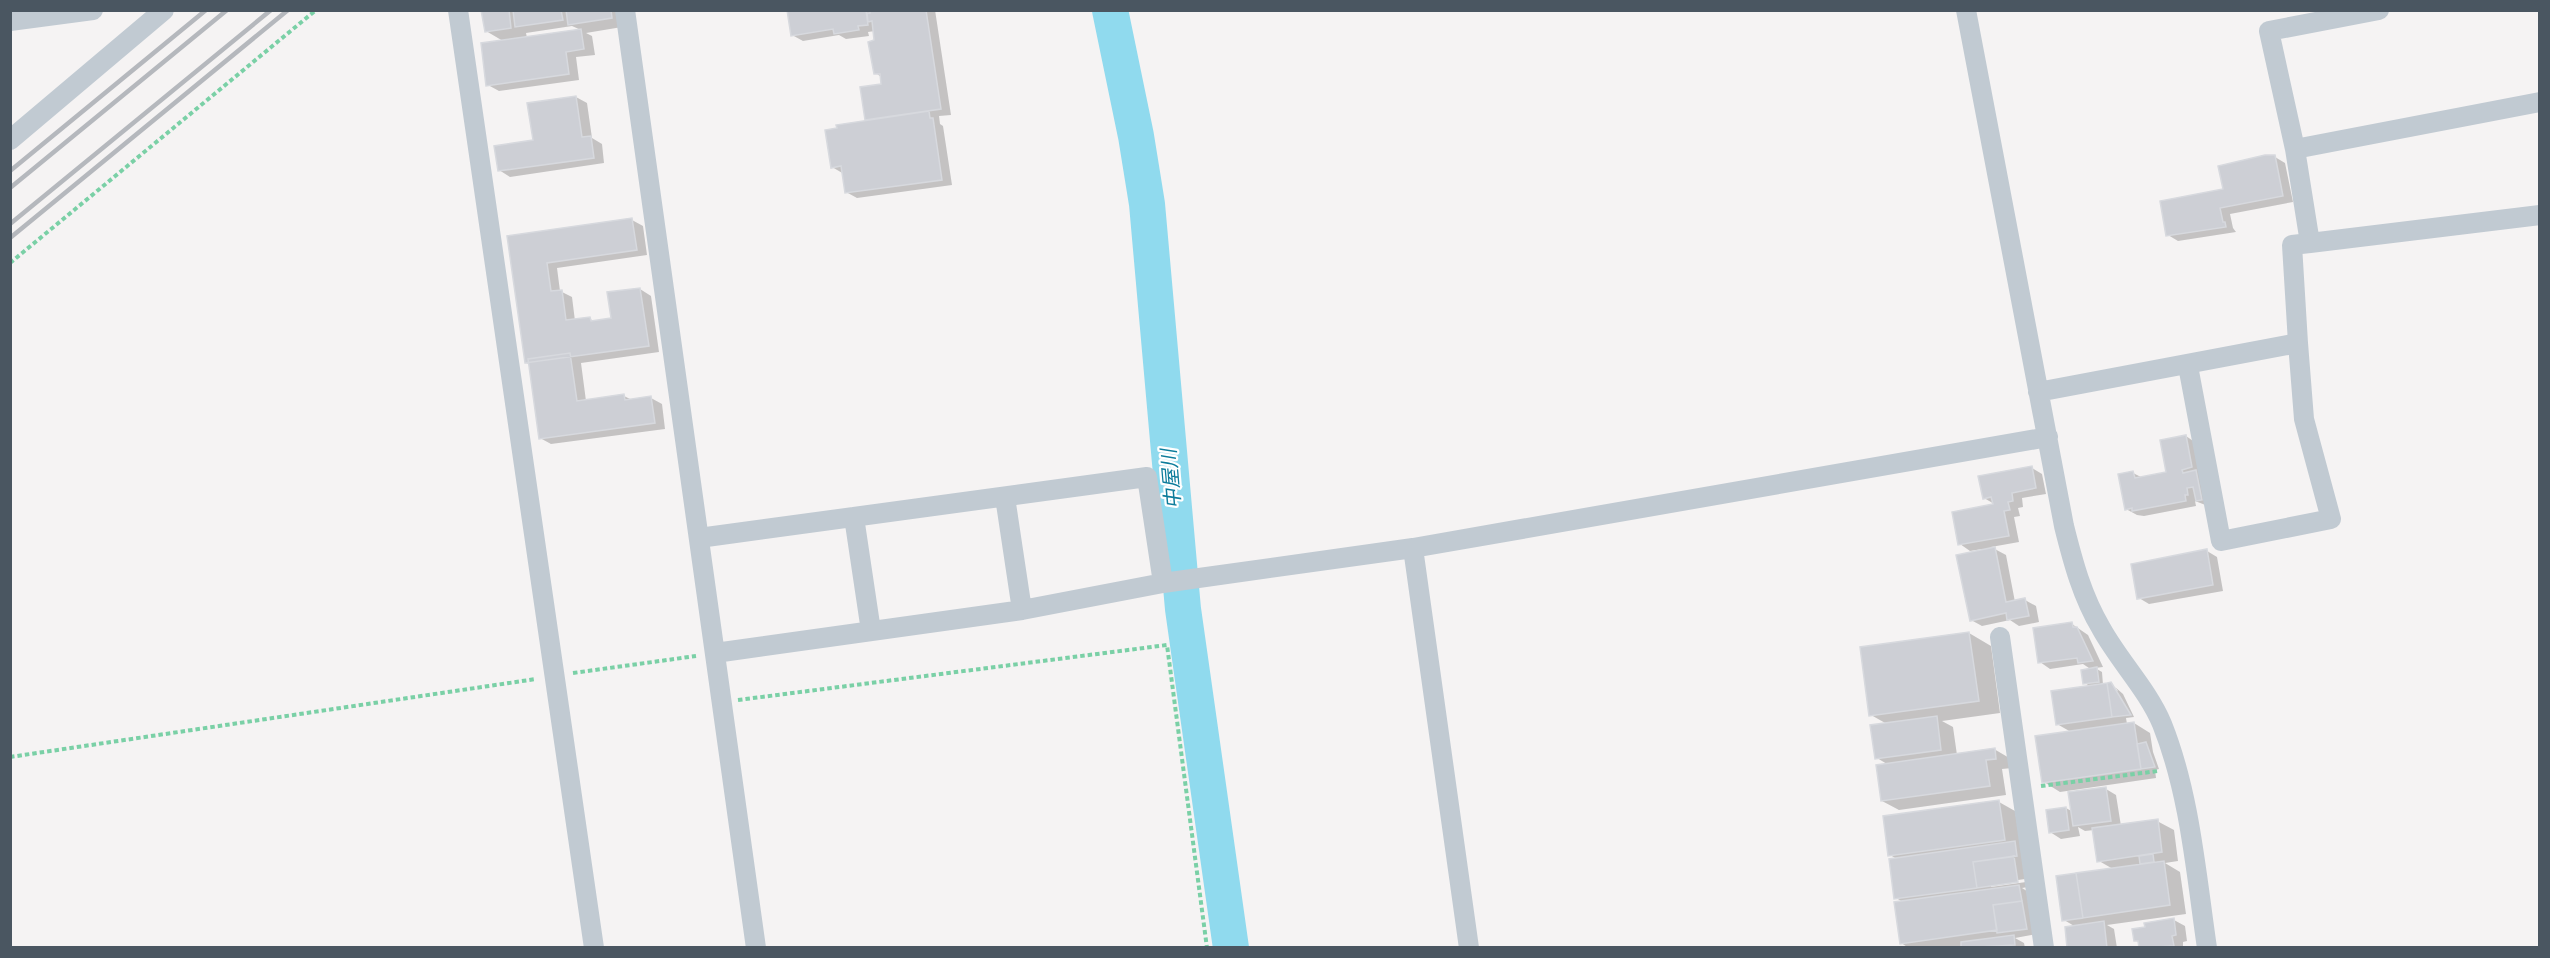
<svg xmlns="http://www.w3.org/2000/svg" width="2550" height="958" viewBox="0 0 2550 958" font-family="'Public Sans','Noto Sans JP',sans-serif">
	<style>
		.shadow { fill: #0003; fill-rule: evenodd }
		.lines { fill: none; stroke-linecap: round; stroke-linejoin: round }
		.river { stroke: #90daee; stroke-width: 36 }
		.building { fill: #cdcfd5; stroke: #d7d9de; stroke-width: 1.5 }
		.path { stroke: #7ad0a6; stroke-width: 4; stroke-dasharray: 4.5 3; stroke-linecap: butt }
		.minor { stroke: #c1cad2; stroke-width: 20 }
		.rail { stroke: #b5b8bd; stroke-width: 4.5 }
		.labels { text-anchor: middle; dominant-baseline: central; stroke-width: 4.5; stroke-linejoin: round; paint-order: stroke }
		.water-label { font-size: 20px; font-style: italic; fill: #0c7c9b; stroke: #fff }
	</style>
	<rect width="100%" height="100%" fill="#f5f3f3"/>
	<path class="shadow" d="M483,10H625L628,26L586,33L592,36L595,55L576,57L579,80L499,91L488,85L503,41L486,31ZM572,26L581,30L527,38L526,33Z
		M789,10H935L951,115L939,116L940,124L943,126L952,185L857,198L846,192L844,174L832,167L867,122L862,89L883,86L881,77L876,73L875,31L868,32L869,36L846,39L839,35L803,41L792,35Z
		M576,97L587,103L592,138L602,144L604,163L510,177L499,170L534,142Z
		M2275,157L2285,163L2293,202L2230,214L2233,228L2236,232L2178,241L2168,235L2225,191Z
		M632,220L643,226L647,255L557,268L560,291L572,297L575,321L590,319L596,322L613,319L640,289L651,296L659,352L581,363L586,401L624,396L632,400L651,398L662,404L665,429L551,444L540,438L530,365L527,363L509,237Z
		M2186,436L2196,443L2208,506L2195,501L2196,506L2144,516L2137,515L2126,509L2133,473L2143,478L2168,473Z
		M2032,468L2042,474L2046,494L2022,498L2023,507L2018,508L2020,516L2014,517L2019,542L1991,547L2006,555L2015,602L2025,600L2036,606L2039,622L2019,626L2010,620L1982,626L1971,620L1982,549L1970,551L1960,544L1996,505L1984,498Z
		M2207,551L2217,557L2223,591L2149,604L2139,598Z
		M2072,624L2088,635L2103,667L2095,668L2102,672L2103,685L2118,691L2115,687L2123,694L2134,717L2126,718L2127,724L2134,723L2150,733L2153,752L2159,769L2155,770L2156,778L2060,792L2044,782L2071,732L2057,724L2091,687L2085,683L2092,670L2083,664L2050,669L2040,662Z
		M1969,633L1991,646L2000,713L1942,721L1953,727L1957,755L1994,749L2011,759L2012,768L2002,769L2006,795L1899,810L1882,801L1887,764L1877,758L1887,724L1871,715Z
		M2106,789L2116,795L2121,826L2157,821L2174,830L2178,861L2165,863L2180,872L2186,914L2107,925L2114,929L2117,948H2069L2076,927L2064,920L2113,869L2099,861L2094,830L2085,831L2078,827L2080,836L2061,839L2050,832L2066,808L2073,812Z
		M1999,802L2015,811L2028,887L2022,888L2035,896L2037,934L2015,938L2024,943L2025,948H1909L1901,943L1903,902L1896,898L1897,859L1890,855ZM2025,879L2026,882L1991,887V884Z
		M2174,920L2185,926L2187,941L2183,942V948H2141L2140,943L2135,940Z"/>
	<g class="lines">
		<path class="river" d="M1110,10L1136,136L1147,204L1183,609L1231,948"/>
	</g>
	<path class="building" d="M481,10H509L511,28L485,32Z
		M513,10H561L563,20L515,27Z
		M566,10H611L612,18L568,25Z
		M787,10H866L868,25L858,26L859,30L834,34L833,29L791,36Z
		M870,10H926L941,109L865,120L860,87L881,84L880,74H874L868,42L874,40L872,21L868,22L867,13H870Z
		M581,29L584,49L566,52L569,74L486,86L481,43Z
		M581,29L584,49L566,52L569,74L486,86L481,43Z
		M576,96L582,137L591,136L594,158L498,171L494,146L533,140L527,103Z
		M929,111L930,118H933L942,180L845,193L841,166L831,168L825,130L837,128L836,125Z
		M2265,155H2275L2283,196L2220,208L2223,222H2225L2226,227L2166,236L2160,201L2223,189L2218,166Z
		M632,218L637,250L547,263L551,291L562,290L566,320L590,317L591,321L611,318L607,292L640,288L649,346L525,363L507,236Z
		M570,353L577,401L624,394L625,400L651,396L655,423L539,439L528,359Z
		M2186,435L2192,467L2182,470L2183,473L2196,470L2202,500L2196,501L2193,487L2187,488L2188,495H2185L2186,501L2132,511V508L2125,510L2118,474L2133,471L2135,478L2166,472L2160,440Z
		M2032,466L2036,488L2012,493L2013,501L2008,502L2010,510L2004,511L2009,536L1958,545L1952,512L1993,504L1991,497L1983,499L1978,476Z
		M1995,547L2006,602L2025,598L2029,616L2007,620L2006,613L1970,621L1956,555Z
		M2207,549L2213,585L2137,599L2131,564Z
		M2072,622L2073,627H2077L2093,661L2078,663L2077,658L2038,663L2033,628Z
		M1969,632L1979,701L1869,716L1860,647Z
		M2097,667L2099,682L2083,684L2081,670Z
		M2111,682L2131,715L2112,717L2107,683Z
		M2107,683L2112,717L2056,725L2051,691Z
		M1937,716L1941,750L1875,759L1870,725Z
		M2134,722L2141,769L2042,783L2035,736Z
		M2146,742L2155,767L2141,769L2137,744Z
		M1995,748L1996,759L1986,760L1990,786L1881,801L1876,765Z
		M2106,787L2111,821L2073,826L2068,792Z
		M1999,800L2005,840L1888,856L1883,816Z
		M2066,807L2069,830L2049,833L2046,810Z
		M2158,819L2162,852L2097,862L2092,828Z
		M2015,841L2017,856L1973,862L1977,888L1894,899L1889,859Z
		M2153,854L2154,862L2140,864L2139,856Z
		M2014,856L2018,882L1977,888L1973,862Z
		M2164,861L2170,905L2083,918L2076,873Z
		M2076,873L2083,918L2062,921L2056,876Z
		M2019,885L2022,901L1993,905L1997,930L1900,944L1894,902Z
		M2022,901L2027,929L1997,933L1993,905Z
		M2174,918L2176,935L2172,936L2174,946L2139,948L2138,941H2134L2132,929L2145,927L2144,923Z
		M2104,921L2107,948H2067L2065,927Z
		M2014,935L2015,945L1961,948V942Z"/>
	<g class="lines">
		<path class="path" d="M10,263L316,10
			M573,673L696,656
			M738,700L1167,645L1207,948
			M10,757L536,679
			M2041,786L2158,771"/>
		<path class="minor" d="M458,10L594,948
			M625,10L756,948
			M1966,10L2064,526C2073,562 2082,596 2101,628C2119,661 2148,690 2162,724C2190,794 2196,873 2207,948
			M10,21L93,10
			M10,140L164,10
			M2295,149L2540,102
			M2310,243L2540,215
			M2188,366L2221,541L2331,519L2304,419L2298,343
			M2038,392L2298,343L2292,245L2310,243L2295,149L2269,31L2379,10
			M1005,497L1022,610
			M854,517L871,631
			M699,538L1147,477L1163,583
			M2000,637L2044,948
			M715,653L1022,610L1163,583L1413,548
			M1469,948L1413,548L2048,437"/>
		<path class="rail" d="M10,171L206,10
			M10,188L227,10
			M10,224L271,10
			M10,238L288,10"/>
	</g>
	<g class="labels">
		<g class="water-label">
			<text transform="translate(1171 479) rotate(-95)">中屋川</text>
		</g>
	</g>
	<rect width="2550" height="958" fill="none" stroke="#4a5661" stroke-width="24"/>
</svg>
